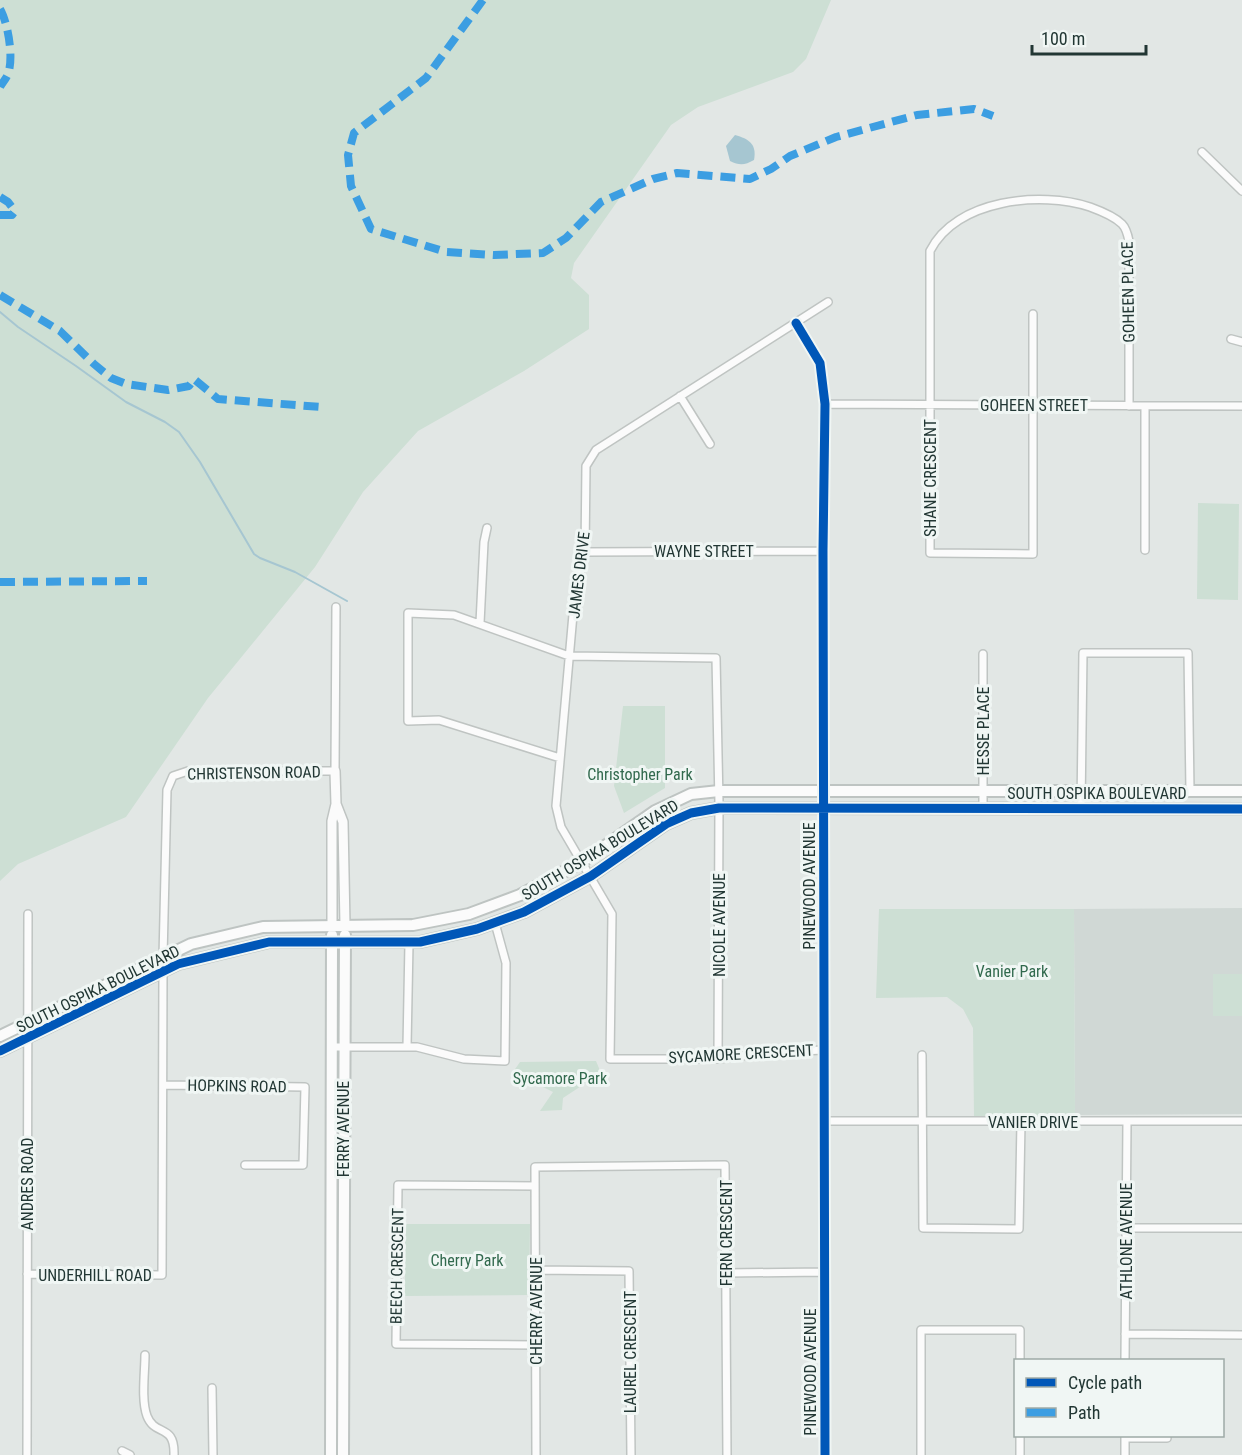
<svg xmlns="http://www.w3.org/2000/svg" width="1242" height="1455" viewBox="0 0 1242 1455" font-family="'Roboto Condensed',sans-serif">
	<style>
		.built { fill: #d0d8d5 }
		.green { fill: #cddfd4 }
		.water { fill: #a6c6d1 }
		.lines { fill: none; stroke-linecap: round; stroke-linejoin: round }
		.stream { stroke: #a6c6d1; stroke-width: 2 }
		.minor-casing { stroke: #bfc4c2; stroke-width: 10 }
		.tertiary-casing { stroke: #bfc4c2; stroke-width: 12 }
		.secondary-casing { stroke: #bec4c2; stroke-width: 14 }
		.minor { stroke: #fbfbfb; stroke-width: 7 }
		.tertiary { stroke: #fbfbfb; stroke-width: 9 }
		.secondary { stroke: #fbfbfb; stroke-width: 10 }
		.quiet { stroke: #3c9ee2; stroke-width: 8; stroke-dasharray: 15 8; stroke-linecap: butt }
		.cycleway-casing { stroke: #f0f6f4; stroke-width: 13 }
		.cycleway { stroke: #0057b8; stroke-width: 9 }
		.labels { text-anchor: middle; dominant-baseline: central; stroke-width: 6; stroke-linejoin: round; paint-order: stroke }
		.street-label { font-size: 16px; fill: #223734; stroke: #f0f6f4 }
		.park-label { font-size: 16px; fill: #31694d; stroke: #f0f6f4 }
	</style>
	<rect width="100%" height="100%" fill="#e2e7e5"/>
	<path class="built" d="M1242,908V1114L1075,1115L1074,909Z"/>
	<path class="green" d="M0,0H831L806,59L793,72L698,107L671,125L574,263L571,278L589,295V329L524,371L418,431L363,492L315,567L208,698L126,817L18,864L0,881Z
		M1198,503L1239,504L1238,600L1197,599Z
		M623,706H665V788L624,813L614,786Z
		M879,909H1074L1075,1115L974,1117L973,1028L963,1009L947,997L876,998Z
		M1213,974H1242V1016H1213Z
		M596,1061L601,1073L563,1098L562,1110L540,1111L553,1092L513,1072L520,1062Z
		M405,1224H530L529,1295L405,1296Z"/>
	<path class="water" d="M735,135C749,139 757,144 754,160C745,165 740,166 730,161L726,146Z"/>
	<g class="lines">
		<path class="stream" d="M0,312L18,327L76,366L126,402L165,422L179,432L200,462L254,554L260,558L295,572L347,601"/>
		<defs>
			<path id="minor" d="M1202,152L1242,191
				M1033,314V554L930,553V251C956,199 1041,191 1090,207C1101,211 1114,216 1122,224C1126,228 1128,236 1129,241V406
				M796,323L820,363L825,404L823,551L825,1455
				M1231,339L1242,342
				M680,396L710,444
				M825,404L1242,406
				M1145,550V406
				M585,552L823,551
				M480,623L484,542L487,528
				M983,654V808
				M560,758L439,720L408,721V613L454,615L569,656L716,658L719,803L718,1059
				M1081,808L1083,653H1188L1190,791
				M163,957L167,790L173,776L188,771H335L336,607
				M332,1047H417L464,1059L505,1061L506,963L495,923
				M407,1047L409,943
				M825,1050L772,1052L718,1059H610L612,914L561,827L556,806L575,592L585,552L586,466L596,450L828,302
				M922,1055L923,1228L1019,1229L1021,1122
				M163,1085L305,1087L303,1165H245
				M824,1121H1242
				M535,1186L398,1185L396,1344L536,1345
				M1126,1228H1242
				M536,1270L629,1271L631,1455
				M726,1273L825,1272
				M27,1274L162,1275L163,972
				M1125,1334L1242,1335
				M145,1355C145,1372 141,1400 147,1416C155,1437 175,1423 174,1455
				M1125,1360L1127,1122
				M212,1388L213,1455
				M1020,1436V1455
				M1125,1438H1167
				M122,1451L130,1455
				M27,1455L28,914
				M536,1455L535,1167L725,1165L727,1455
				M921,1455V1330H1020V1360
				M1125,1455V1436"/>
			<path id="tertiary" d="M336,804L343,822L345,926
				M332,926V821L336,804L335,771"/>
			<path id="secondary" d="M0,1036L191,944L263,927L413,925L469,914L520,895L582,862L655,811L691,794L719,791H1242
				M0,1051L178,964L269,942H420L477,929L524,912L591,876L666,824L691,813L719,808L1242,809
				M331,1455L332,935
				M343,1455L345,935"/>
		</defs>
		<use href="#minor" class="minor-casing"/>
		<use href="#tertiary" class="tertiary-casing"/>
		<use href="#secondary" class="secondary-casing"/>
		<use href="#minor" class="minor"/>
		<use href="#tertiary" class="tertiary"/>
		<use href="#secondary" class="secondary"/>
		<path class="quiet" d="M483,0L426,78L354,133L348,155L351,186L371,229L446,252L494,255L543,253L566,238L601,202L653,179L677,173L750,179L771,169L790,156L836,137L917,115L974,109L993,116
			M0,9C8,23 14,58 8,74C6,79 2,83 0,87
			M0,197L8,202L15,211L12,215H0
			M0,295L60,331L94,364L111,378L126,384L168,390L189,386L194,379L218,399L321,407
			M0,582L147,581"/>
		<defs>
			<path id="cycleway" d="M796,323L820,363L825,404L823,551L825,1455
				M0,1051L178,964L269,942H420L477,929L524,912L591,876L666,824L691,813L719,808L1242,809"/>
		</defs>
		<use href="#cycleway" class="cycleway-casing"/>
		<use href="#cycleway" class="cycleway"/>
	</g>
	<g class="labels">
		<g class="street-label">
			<text transform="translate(1128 292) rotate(-91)">GOHEEN PLACE</text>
			<text x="1034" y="405">GOHEEN STREET</text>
			<text transform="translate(930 478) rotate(-90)">SHANE CRESCENT</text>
			<text x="704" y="551">WAYNE STREET</text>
			<text transform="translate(579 575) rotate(-83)">JAMES DRIVE</text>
			<text transform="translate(983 731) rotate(-90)">HESSE PLACE</text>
			<text transform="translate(254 773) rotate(-1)">CHRISTENSON ROAD</text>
			<text x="1097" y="793">SOUTH OSPIKA BOULEVARD</text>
			<text transform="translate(600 850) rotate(-31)">SOUTH OSPIKA BOULEVARD</text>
			<text transform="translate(809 886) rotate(-90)">PINEWOOD AVENUE</text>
			<text transform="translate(719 925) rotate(-90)">NICOLE AVENUE</text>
			<text transform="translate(98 989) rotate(-26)">SOUTH OSPIKA BOULEVARD</text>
			<text transform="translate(741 1054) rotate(-3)">SYCAMORE CRESCENT</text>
			<text transform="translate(237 1086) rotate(1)">HOPKINS ROAD</text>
			<text x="1033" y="1122">VANIER DRIVE</text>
			<text transform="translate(343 1129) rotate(-90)">FERRY AVENUE</text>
			<text transform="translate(27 1184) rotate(-90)">ANDRES ROAD</text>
			<text transform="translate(726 1233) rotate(-90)">FERN CRESCENT</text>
			<text transform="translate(1126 1241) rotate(-90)">ATHLONE AVENUE</text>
			<text transform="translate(397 1266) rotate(-89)">BEECH CRESCENT</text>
			<text x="95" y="1275">UNDERHILL ROAD</text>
			<text transform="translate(536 1311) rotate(-90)">CHERRY AVENUE</text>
			<text transform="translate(630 1352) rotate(-90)">LAUREL CRESCENT</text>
			<text transform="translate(810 1372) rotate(-90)">PINEWOOD AVENUE</text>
		</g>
		<g class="park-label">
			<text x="640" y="774">Christopher Park</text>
			<text x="1012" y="971">Vanier Park</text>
			<text x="560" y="1078">Sycamore Park</text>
			<text x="467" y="1260">Cherry Park</text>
		</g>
	</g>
	<rect x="1014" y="1359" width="210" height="78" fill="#f0f6f4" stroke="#9eaaa7" stroke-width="1.5"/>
	<rect x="1026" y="1378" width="30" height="9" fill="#0057b8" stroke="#9eaaa7" stroke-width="1.5"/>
	<text x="1068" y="1389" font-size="18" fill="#223734">Cycle path</text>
	<rect x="1026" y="1408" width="30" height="9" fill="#3c9ee2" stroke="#9eaaa7" stroke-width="1.5"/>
	<text x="1068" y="1419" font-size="18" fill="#223734">Path</text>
	<path d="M1032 45v9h114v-9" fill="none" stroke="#223734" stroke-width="3"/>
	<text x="1041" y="45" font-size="18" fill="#223734" stroke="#f0f6f4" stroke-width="4.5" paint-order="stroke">100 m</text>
</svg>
